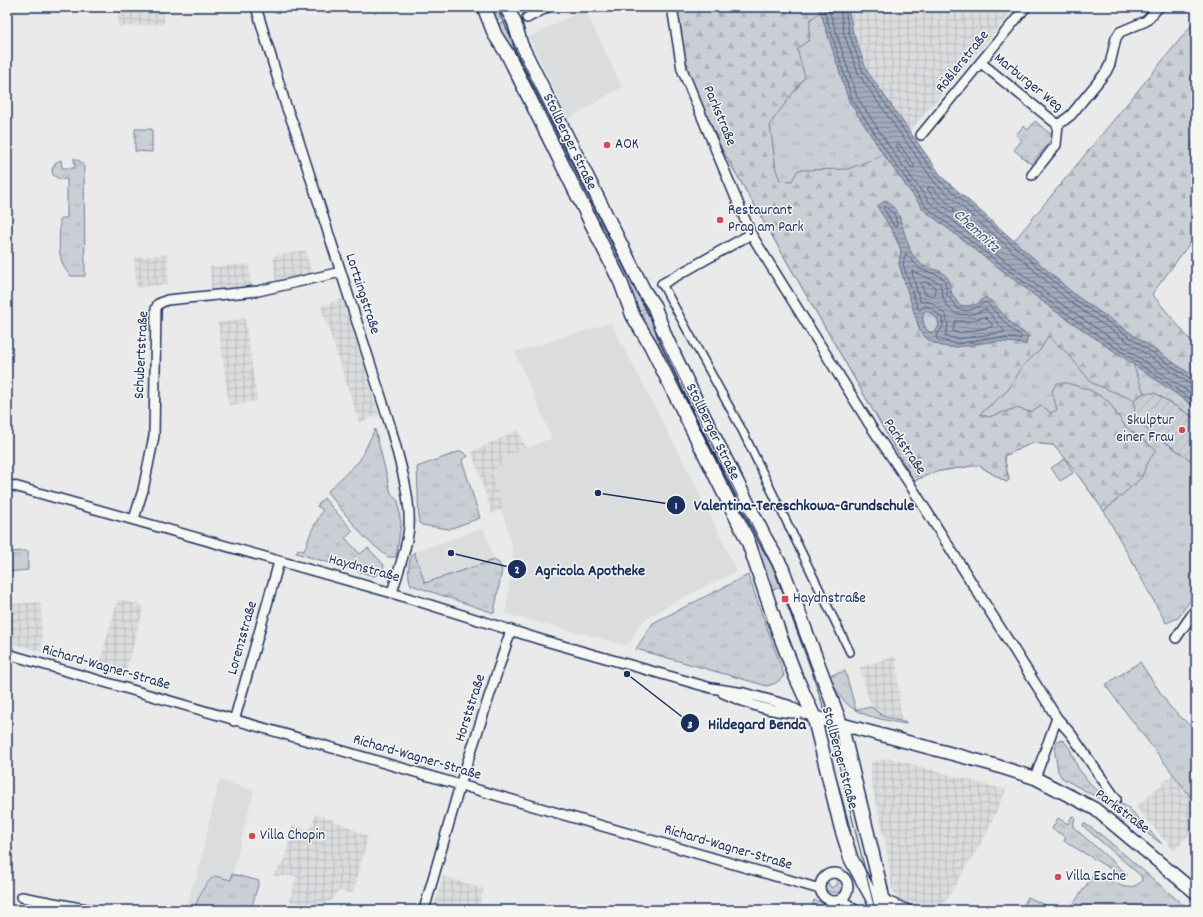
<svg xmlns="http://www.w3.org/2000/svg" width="1203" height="917" viewBox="0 0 1203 917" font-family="Dekko,sans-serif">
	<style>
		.built { fill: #dadcde }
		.industrial { fill: url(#industrial-grid) }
		.grass { fill: url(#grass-tufts); stroke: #727e9a; fill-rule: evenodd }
		.forest { fill: url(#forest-firs); stroke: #727e9a; fill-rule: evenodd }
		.garden { fill: url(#garden-furrows); stroke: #727e9a }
		.water { fill: url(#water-rules); stroke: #6c7995; fill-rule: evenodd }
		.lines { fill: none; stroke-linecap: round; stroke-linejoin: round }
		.shore { stroke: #516083; stroke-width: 1 }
		.pedestrian-casing { stroke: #1b2f5e; stroke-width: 10 }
		.minor-casing { stroke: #1b2f5e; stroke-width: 12 }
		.tertiary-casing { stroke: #1b2f5e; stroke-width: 15 }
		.secondary-casing { stroke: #1b2f5e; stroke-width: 16 }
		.pedestrian { stroke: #f6f6f2; stroke-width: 7 }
		.minor { stroke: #f6f6f2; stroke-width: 9 }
		.tertiary { stroke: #f6f6f2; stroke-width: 12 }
		.secondary { stroke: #f6f6f2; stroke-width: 13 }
		.tram { stroke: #1b2f5e; stroke-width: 1 }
		.poi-dot { fill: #d1495b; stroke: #f6f6f2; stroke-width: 1.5 }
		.labels { text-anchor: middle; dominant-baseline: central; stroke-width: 3; stroke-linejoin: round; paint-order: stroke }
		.street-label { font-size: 15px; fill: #1b2f5e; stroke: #f6f6f2 }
		.poi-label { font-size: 15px; fill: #1b2f5e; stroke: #f6f6f2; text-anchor: start }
		.water-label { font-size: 16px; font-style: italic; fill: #44547a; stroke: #f6f6f2 }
		.leader { fill: none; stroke: #1b2f5e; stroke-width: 1.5 }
		.callout-dot { fill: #1b2f5e; stroke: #f6f6f2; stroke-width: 1.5 }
		.mark-label { font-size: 12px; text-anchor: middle; font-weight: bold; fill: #fff }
		.callout-label { font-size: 16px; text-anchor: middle; font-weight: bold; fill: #1b2f5e; stroke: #f6f6f2; stroke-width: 3; stroke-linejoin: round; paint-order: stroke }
	</style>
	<defs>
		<pattern id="industrial-grid" width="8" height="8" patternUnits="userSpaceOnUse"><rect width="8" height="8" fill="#dadcde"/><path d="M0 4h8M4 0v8" fill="none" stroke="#babdc1"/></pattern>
		<pattern id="grass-tufts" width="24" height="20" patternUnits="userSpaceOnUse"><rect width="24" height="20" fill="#caced5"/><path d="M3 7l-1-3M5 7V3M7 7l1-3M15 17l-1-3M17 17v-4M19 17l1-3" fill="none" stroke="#adb1b9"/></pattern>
		<pattern id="forest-firs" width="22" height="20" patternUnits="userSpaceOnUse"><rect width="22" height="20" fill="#caced5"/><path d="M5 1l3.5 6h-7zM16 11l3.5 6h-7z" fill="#adb1b9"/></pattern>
		<pattern id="garden-furrows" width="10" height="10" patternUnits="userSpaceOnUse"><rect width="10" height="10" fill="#caced5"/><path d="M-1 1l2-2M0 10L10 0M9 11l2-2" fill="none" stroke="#adb1b9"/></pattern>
		<pattern id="water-rules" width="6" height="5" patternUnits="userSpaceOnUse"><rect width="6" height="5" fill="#a2aaba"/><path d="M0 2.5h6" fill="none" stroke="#838b9a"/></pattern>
	</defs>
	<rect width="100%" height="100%" fill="#e9eae9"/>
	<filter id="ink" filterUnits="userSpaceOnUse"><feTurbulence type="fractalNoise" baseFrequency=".025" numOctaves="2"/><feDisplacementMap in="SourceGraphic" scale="8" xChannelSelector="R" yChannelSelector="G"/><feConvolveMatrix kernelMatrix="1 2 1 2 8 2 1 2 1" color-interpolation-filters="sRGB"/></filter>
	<g filter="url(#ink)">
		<path class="built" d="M585,9L622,87L568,119L529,37Z
			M611,323L691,476L737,571L674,602L641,622L630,642L626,645L506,614L513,550L491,471L500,466L504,457L552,438L515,352Z
			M484,528L494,560L425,583L414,552Z
			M219,780L254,790L231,880L215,876L212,877L203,889L194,910H186L192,886L196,880Z"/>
		<path class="industrial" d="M118,7H164V24L118,27Z
			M848,7H1016L909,132L867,71L853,32Z
			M306,250L311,276L276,284L273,256Z
			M168,254V284L136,288L134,258Z
			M249,264L252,289L211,293L210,267Z
			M343,299L379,415L359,422L321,306Z
			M245,318L257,401L229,406L218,323Z
			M518,430L526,448L504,457L500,466L491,471L503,509L492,514L472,452Z
			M118,599L144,606L125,675L98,668Z
			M41,602L42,652L11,643L10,604Z
			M896,656L901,720H895L883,716L871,707L860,667Z
			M889,758L1006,790L984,838L940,910H923L900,903L892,889L885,839L871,783V762Z
			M1173,774L1196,804V827L1174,851L1136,807Z
			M316,814L347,826L368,837L353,893L338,891L332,900L316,908L290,901L296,876H273L284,860L293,825L309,830Z
			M443,876L484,889L478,910H433Z"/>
		<path class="grass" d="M486,7H502L504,11L500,13L502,18L496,21Z
			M819,7L849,101L885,157L1133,364L1196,408V419L1155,393L1141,425L1196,464V592L1178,618L1166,623L1104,511L1067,460L1053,445L1032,443L1004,456L1009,480L1006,482L978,465L934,472L914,481L683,82ZM899,264L989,342L920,331Z
			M505,22L508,27L512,25L647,308L639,311L637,306L633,308L498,34L501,32L498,24Z
			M1035,121L1054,137L1031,164L1014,150L1022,140L1016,135L1023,126L1028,130Z
			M135,129H152V152L135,151Z
			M74,158L81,162L84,168L85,276H71C55,261 60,239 60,218H67V179H60L53,175L52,170L55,163L61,160L62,168H75Z
			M926,309L938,319L939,326L935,332H929C923,326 920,317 926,309Z
			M648,310L651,317L655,315L786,585L770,591L643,321L640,314Z
			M375,429L391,493L398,501L401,525L396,557H388L366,539L327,492L360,460Z
			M461,451L468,456L462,460L480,518L449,529L422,525L419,523L417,467Z
			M1065,459L1073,473L1060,481L1051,468Z
			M324,498L353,531L345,538L360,554L368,548L384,565C383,571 380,574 374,576L296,553L298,549L304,551L312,530L323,510L317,506Z
			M28,551V570L7,572V552Z
			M414,552L425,583L494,560L499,563L502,570L494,613L411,585C407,576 408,559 414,552Z
			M748,575L782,669L784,676L776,683L767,686L636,649L653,623Z
			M7,604H10L11,643L7,639Z
			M1140,662L1170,707L1196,731V804L1105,685Z
			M845,671L856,710L871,707L883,716L907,723L905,724C886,720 859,717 845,702C838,695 833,684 828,676Z
			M1059,740L1064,741L1070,749L1078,768L1093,787L1110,799L1128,807L1162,844L1098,798L1062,778L1058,771L1055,753L1056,743Z
			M1072,816L1075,817L1073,827L1127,874V876L1124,877L1064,841L1066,837L1052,829L1058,818L1068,824Z
			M1084,823L1104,837L1189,910H1062L1072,906L1094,874L1100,873C1115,882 1126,895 1142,881L1141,876L1083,826Z
			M232,874L259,881L251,910H194C198,898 204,883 215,876L231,880Z
			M836,879L843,883C844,895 834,893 826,891L825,886L828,882L831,888L838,884Z
			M1028,897L1055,910H1021Z"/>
		<path class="forest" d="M669,7H819L820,12L810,20L809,40L797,49L805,77L770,124L776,170L780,180L792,181L798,170L848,169L884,155L924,210L1051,308L1133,364L1144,393L1134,400L1092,383L1068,354L1048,336L1041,349L1023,366L1008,390L980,414L989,417L1016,408L1031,412L1041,405L1051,413L1057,410L1052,391L1057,383H1067L1090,390L1108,401L1125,426L1156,450L1147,464L1141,478L1104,511L1067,460L1053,445L1032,443L1004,456L1009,480L1006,482L978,465L934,472L914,481L683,82ZM898,213C904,229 907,257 923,266C929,270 939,269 943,274C953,286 949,295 960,307L976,305L985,297L992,302L1013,325L1028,336L1026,344C1014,342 1002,341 989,342C964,345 939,356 920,331L899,264L901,250L891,228Z
			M1196,20V235L1152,294L1196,347V378L1075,295L1014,241Z"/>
		<path class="garden" d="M1144,393H1155L1196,419V464L1141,425L1135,417L1134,400Z
			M814,900L844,909L845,910H811Z"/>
		<path class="water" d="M819,7H848L853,32L867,71L942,177L1075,295L1196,378V407L1051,308L924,210L885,157L849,101Z
			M887,200L898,213L911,253L923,266L942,272L948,278L951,293L960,306L976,305L985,297L992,302L1013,325L1028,336L1026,345C1014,342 1002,341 989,342C964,345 939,356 920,331L899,264L901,250L897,239L877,206ZM926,310L938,319L939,326L935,332H929C923,326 920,317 926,310Z"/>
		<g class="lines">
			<path class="shore" d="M823,7L852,99L889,155L926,207L1054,305L1196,403
				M828,7L857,97L893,152L930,203L1057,301L1196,397
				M840,7L844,34L859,75L935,183L1070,302L1190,384L1196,386
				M845,7L849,33L863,72L939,180L1073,298L1192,380L1196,381
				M897,144H899L914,165V168L911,167L896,146Z
				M928,187H931L954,209V212H951L935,199L928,190Z
				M885,206L895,215L897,226H894L884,209Z
				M906,254L920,269L940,276L945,280L947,295L958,309C972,314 976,306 986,302L1010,328L1021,336V339L989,338L958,344L937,339L936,336L943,327L942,318L928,306H924L920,310L918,309L903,264Z
				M912,271L940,283L943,297L947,306L955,314L970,315L986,309L1005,332L958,339L945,336L948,326L946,315L931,302L920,301Z
				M924,282L935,286V296L925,294L921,284Z
				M985,317L992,324V327L958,333L953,331L955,321H971Z"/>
			<defs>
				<path id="pedestrian" d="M662,284L742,430L850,652"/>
				<path id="minor" d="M256,7L286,106L295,129L390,425C398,456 411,495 409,527C407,549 398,571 392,593
					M672,7L682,69L751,234L870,425L909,483L1057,718L1071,734L1116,799
					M527,18L548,7
					M981,63L1058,125L1071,115L1106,72L1110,64L1116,38L1120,32L1146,21L1159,7
					M921,135L1026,7
					M1032,175L1056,145L1058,125
					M662,284L751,234
					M7,484L392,593L542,640L711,688L744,693L788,705L802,713L814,717
					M134,519L143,490L154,436L156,309L158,304L167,300L258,291L341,272
					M1176,638L1196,609
					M7,651L11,655L820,889
					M723,693C748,704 774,714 802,713
					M234,721L279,562
					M1035,778L1057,718
					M820 887a14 14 0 1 1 28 0a14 14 0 1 1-28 0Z
					M22,897L91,910
					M841,899L855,910
					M884,900L908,910
					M424,910L460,785L511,630"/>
				<path id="tertiary" d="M814,717L994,765L1035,778L1095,809L1196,893"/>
				<path id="secondary" d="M484,7L495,35L508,55L621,283L633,316L651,346L748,541L779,633L796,677L814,717L841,827L851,859L879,910
					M506,7L514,21L521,45L644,291L654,306L666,338L699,407L765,538L782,568L841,725L880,885L885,910"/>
			</defs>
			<use href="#pedestrian" class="pedestrian-casing"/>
			<use href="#minor" class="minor-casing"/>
			<use href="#tertiary" class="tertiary-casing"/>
			<use href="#secondary" class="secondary-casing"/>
			<use href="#pedestrian" class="pedestrian"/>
			<use href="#minor" class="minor"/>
			<use href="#tertiary" class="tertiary"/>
			<use href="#secondary" class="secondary"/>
			<path class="tram" d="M496,7L773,567L812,672L828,721L875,910
				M839,787L851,832"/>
		</g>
	</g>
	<g class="poi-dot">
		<circle cx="607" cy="145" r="4"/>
		<circle cx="720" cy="220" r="4"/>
		<circle cx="1182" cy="430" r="4"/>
		<rect x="781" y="595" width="8" height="8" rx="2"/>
		<circle cx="252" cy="836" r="4"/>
		<circle cx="1058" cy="877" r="4"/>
	</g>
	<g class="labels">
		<g class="street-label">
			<text transform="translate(963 62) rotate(-51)">Rößlerstraße</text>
			<text transform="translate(1028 83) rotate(39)">Marburger Weg</text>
			<text transform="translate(719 116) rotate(67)">Parkstraße</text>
			<text transform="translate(569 142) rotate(64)">Stollberger Straße</text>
			<text transform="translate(362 294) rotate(72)">Lortzingstraße</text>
			<text transform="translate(142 355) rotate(-87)">Schubertstraße</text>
			<text transform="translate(712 432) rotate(64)">Stollberger Straße</text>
			<text transform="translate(904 447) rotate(56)">Parkstraße</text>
			<text transform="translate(364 569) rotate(15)">Haydnstraße</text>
			<text transform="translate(243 638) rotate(-74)">Lorenzstraße</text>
			<text transform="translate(106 668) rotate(16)">Richard-Wagner-Straße</text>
			<text transform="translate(471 708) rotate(-72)">Horststraße</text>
			<text transform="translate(417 758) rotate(16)">Richard-Wagner-Straße</text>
			<text transform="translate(839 758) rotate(75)">Stollberger Straße</text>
			<text transform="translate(1122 812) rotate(37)">Parkstraße</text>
			<text transform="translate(728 848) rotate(16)">Richard-Wagner-Straße</text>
		</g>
		<g class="poi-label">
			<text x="615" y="145">AOK</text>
			<text x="728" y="211">Restaurant<tspan x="728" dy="17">Prag am Park</tspan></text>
			<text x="1174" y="421" text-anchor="end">Skulptur<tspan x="1174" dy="17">einer Frau</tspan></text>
			<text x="793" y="599">Haydnstraße</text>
			<text x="260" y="836">Villa Chopin</text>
			<text x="1066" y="877">Villa Esche</text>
		</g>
		<g class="water-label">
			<text transform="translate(976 231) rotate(42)">Chemnitz</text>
		</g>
	</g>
	<path class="leader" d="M598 493L676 505M451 553L517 569M627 674L690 723"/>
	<g class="callout-dot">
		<circle cx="598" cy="493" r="4"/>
		<circle cx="451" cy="553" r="4"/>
		<circle cx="627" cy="674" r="4"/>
		<circle cx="676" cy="505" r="10"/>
		<circle cx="517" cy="569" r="10"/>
		<circle cx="690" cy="723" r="10"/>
	</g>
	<g class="mark-label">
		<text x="676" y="509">1</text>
		<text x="517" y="573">2</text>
		<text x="690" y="728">3</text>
	</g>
	<g class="callout-label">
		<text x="804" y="510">Valentina-Tereschkowa-Grundschule</text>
		<text x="590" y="575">Agricola Apotheke</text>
		<text x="757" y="729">Hildegard Benda</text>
	</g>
	<rect width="1203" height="917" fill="none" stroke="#f6f6f2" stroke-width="24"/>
	<rect x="12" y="12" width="1179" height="893" fill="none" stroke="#1b2f5e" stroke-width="1.5" filter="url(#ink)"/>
</svg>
